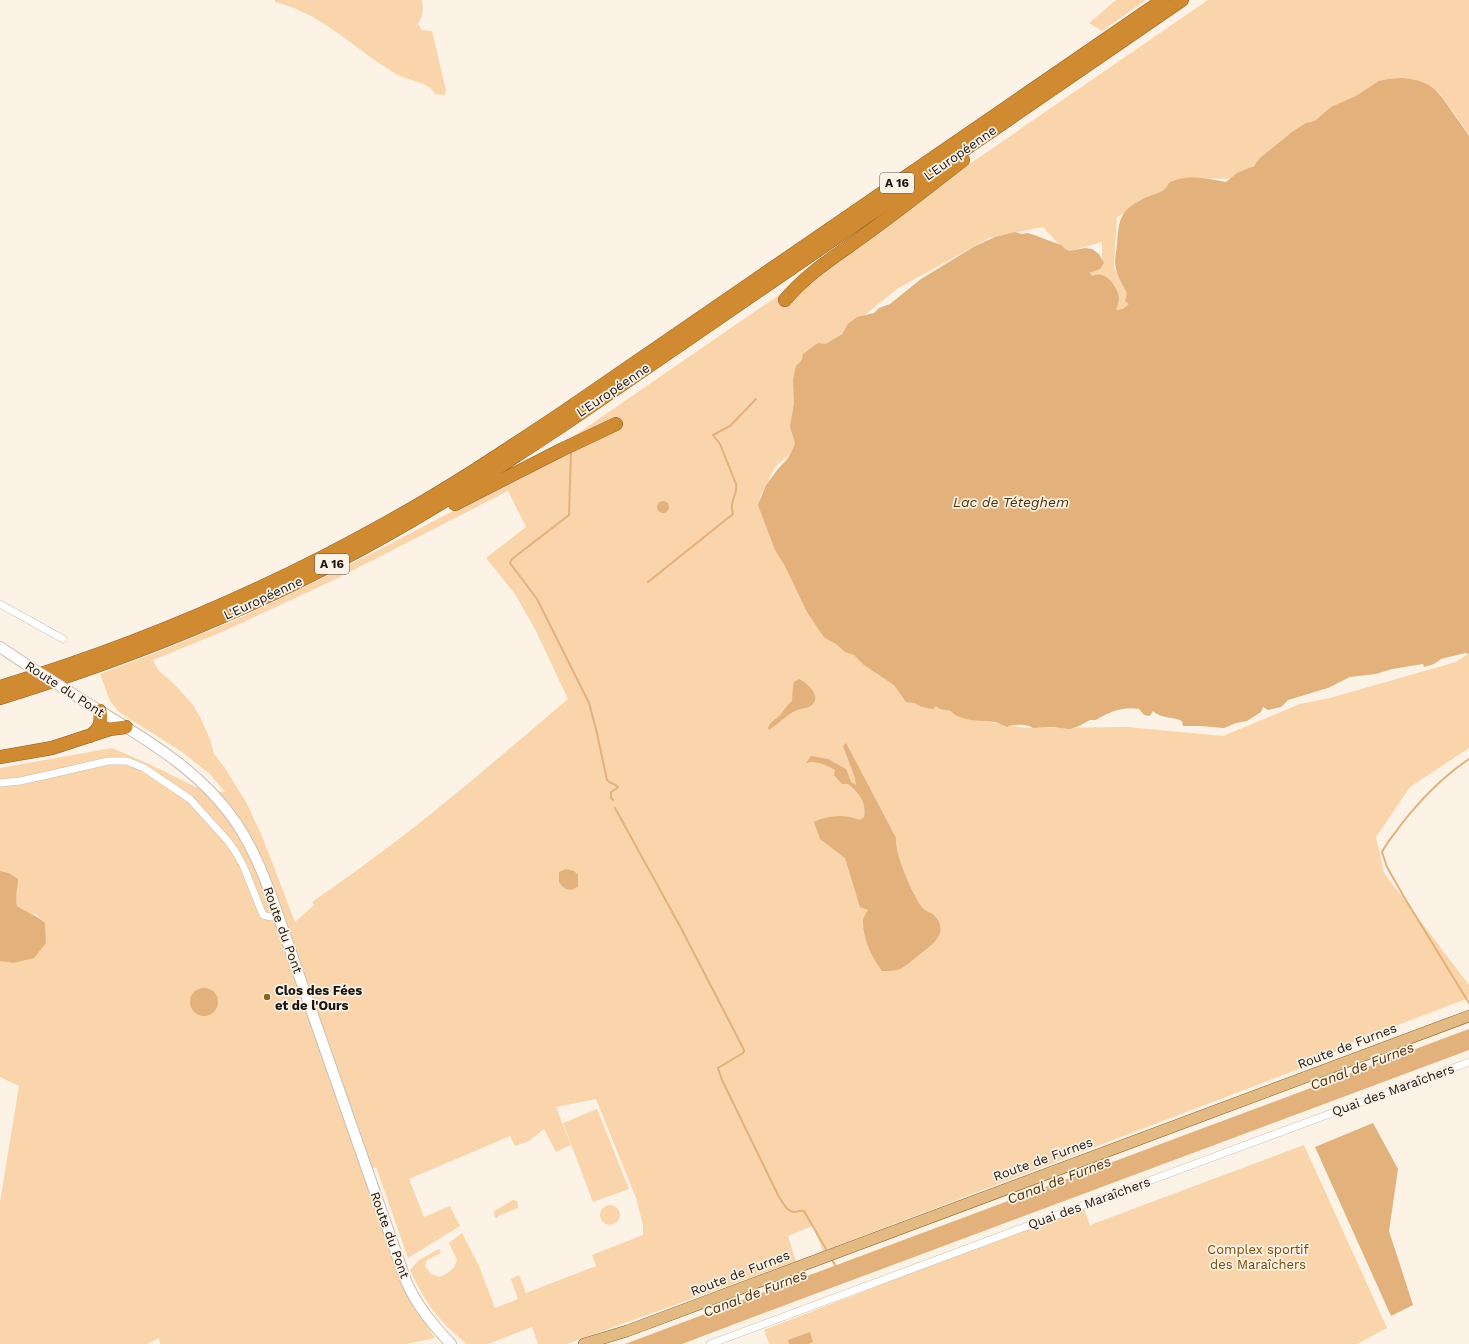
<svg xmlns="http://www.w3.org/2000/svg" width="1469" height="1344" viewBox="0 0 1469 1344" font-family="'Work Sans',sans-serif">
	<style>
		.green { fill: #fad4ab; fill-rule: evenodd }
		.water { fill: #e2b17c }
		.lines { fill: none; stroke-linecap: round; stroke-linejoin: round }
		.stream { stroke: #e2b17c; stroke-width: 2 }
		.minor-casing { stroke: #cabfb3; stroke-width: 8 }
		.secondary-casing { stroke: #cabfb3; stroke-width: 12 }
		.primary-casing { stroke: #906126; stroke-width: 12 }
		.motorway-casing { stroke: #906126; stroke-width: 14 }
		.minor { stroke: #fff; stroke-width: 7 }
		.secondary { stroke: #fff; stroke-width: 10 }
		.primary { stroke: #e3b984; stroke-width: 11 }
		.motorway { stroke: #d08a32; stroke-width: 13 }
		.secondary-bridge-casing { stroke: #cabfb3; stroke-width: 12; stroke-linecap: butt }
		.secondary-bridge { stroke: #fff; stroke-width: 10 }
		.poi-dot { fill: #966018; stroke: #fdf2e6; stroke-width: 1.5 }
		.labels { text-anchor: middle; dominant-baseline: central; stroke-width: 3.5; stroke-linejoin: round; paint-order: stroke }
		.shield { fill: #fdf2e6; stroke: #5d5751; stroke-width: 1 }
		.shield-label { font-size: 12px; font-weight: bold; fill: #191511 }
		.street-label { font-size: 13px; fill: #191511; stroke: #fdf2e6 }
		.poi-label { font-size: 13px; font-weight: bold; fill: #191511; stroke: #fdf2e6; text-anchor: start }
		.park-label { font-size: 13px; fill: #794b07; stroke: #fdf2e6 }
		.water-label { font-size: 14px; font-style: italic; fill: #503003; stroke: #fdf2e6 }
	</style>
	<rect width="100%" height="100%" fill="#fdf2e6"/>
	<path class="green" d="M275,0H422C424,10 423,16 418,24L422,30L432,31L446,90L445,95L435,94C428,81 411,82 398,75C356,51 324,14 275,2Z
		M1116,0H1146L1102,31L1089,23Z
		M1208,0H1469V135L1439,92L1387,80L1315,123L1234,179L1191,178L1117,217L1114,267L1127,293L1132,312L1100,326L1078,278L1102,260V242L1066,252L1043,227L989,238L897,289L834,340L801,358L796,449L775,467L760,497L771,527L984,721L1025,728L1127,727L1223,736L1300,704L1330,698L1456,662L1469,653V748L1410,787L1376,837L1384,873L1469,985V998L1351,1043L1317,1062L823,1251L813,1226L788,1236L796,1261L567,1344H538L532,1327L488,1344H467C438,1321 425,1302 410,1270L419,1260L439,1249L441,1253L427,1260L425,1266L431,1274L439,1277C449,1273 454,1270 457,1260L449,1243L462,1233L479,1266L495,1308L518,1299L511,1279L519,1275L526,1293L596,1266L592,1255L643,1235V1225L636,1198L596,1099L556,1107L571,1145L556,1152L544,1129L529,1141L515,1146L510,1136L409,1179L424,1217L450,1206L460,1226L408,1258L376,1167L364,1172L409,1297L435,1338L406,1344H160L159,1338L147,1344H0V1202L19,1086L0,1077V961L13,963L46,943L45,923L37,915L25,912L17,906L16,898L18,890L9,873L0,871V768L112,748L149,764L204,791L225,792L210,774L182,752L119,712L110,701L100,674L168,648L242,617L355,562L526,473L571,438ZM508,491L526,527L486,558L515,594L535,629L568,699C515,744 463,789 408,832C377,856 345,879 312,902L314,905L295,922L262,836L246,802L225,768L214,754L210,739L200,717L193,705L176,686L158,670L153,660L222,632L334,580Z
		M597,1109L629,1189L593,1202L563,1123Z
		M1304,1145L1387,1328L1357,1344H769L764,1330L943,1261L1084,1209L1090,1225Z
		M513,1200L517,1201L518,1205V1208L498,1216V1218H496L494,1215V1211Z
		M600 1215a10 10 0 1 1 20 0a10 10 0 1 1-20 0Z"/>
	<path class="water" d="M1403,78C1431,81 1438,90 1453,113C1458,121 1464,128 1469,136V654L1465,653L1441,659L1434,664L1424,667L1423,664L1392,669L1376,674L1350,677L1328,688L1288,700L1281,707L1268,710L1263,707L1261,712L1247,721L1236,723L1224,728L1200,726H1183L1182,721C1172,716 1161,719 1153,711L1150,716L1144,715L1139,709C1124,706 1108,712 1096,720H1090L1079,726L1070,729L1052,727L1033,728C1028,724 1012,724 1007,727C1003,725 999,723 995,722C982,720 960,722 951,711L940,709L936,706L933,709C928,708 919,707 915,703L906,702L894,685L864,665L854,655L845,652L836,644L825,638L821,633L807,612L785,566L775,550L758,505L766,485L778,469L788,458L793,449L795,443L790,427L794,403L793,379L796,366L801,361L803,354L818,343L826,344L842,334L848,324L857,317L874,313L879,308L890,304L921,279L975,246L995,237L1015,232L1022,234L1027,233L1034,235L1061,245L1065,249L1069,251L1085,248L1092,249L1099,254L1104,263L1100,269L1089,273L1093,276C1105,269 1118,287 1119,298C1119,303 1117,306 1116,310L1123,309L1129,304L1125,301L1127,294C1124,286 1118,278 1116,269C1114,260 1116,254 1117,245C1119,217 1120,210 1147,197C1156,193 1165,193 1169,183C1186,173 1208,179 1226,182L1237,173L1254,166L1260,158L1292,132L1306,123L1315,121L1331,107L1356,96L1379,81L1389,79Z
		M657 507a6 6 0 1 1 12 0a6 6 0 1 1-12 0Z
		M799,679C807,683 821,695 813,704C808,709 801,708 795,711C788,714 777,725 769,730L768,728C771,721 777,719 781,714C785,709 787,705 792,701L793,686L794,682Z
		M846,743L896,838C894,853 912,893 921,906C924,911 930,912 934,915C950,933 933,944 920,954C905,966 902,972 882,971C872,958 863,939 863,921C863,918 866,913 868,910L860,907L845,858L820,839L814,822C830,815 844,814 860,820L864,817C867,803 859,792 848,784H842L834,775L835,770C826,765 816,760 806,763L811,756L828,759L846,769L851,782L856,785L855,778L843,746Z
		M566,869L574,871L578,875V886C571,893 563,889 559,882V872Z
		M0,871L9,873L18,879C18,888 15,897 17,906C27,913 37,915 45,923L46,943L34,958L13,963L0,961Z
		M190 1002a14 14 0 1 1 28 0a14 14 0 1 1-28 0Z
		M1469,1029V1050L748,1319L682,1344H625Z
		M1373,1123L1398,1169L1389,1231L1413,1305L1391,1316L1315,1147Z
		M810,1332L813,1342L808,1344H789L788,1340Z"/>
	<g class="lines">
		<path class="stream" d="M571,451L569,515L512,559L510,563L537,599L589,703L596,729L607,780C610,784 615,783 618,787L616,789L611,792V798L613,800
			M648,582L733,514C729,499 738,496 736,484L720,444L713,435L730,426L756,399
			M1469,759C1441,778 1420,800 1400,826C1394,835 1387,842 1382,852L1387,867L1404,897L1469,1003
			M615,808L681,928L743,1048L744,1051L743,1053L718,1068L722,1080L779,1197C783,1202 786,1211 794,1212C798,1212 800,1210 804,1211L826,1249
			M832,1260L837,1268"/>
		<defs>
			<path id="minor" d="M0,604L63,639
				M0,783L20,781L52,774L108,761H127L144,768L190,799L227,840L235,851L243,865L263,915L270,917L278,915
				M710,1344L1469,1062"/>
			<path id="secondary" d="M0,647L27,665
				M73,694C132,732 197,764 237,824C255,851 267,883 278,915L406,1281C417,1306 433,1325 451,1344"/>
			<path id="primary" d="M584,1344L627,1331L1469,1016"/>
			<path id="motorway" d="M785,300C809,271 841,253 870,231C902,208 932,184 963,160
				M455,504L561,450L616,424
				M0,687C135,646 265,591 388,522C448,489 505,451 562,413L1163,0
				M0,698C114,663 225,620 331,565C415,522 494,471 572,419L1182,0
				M90,736C100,729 102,722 100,711
				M0,757L52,748L110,729L126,727"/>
		</defs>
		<use href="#minor" class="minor-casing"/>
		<use href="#secondary" class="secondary-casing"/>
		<use href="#primary" class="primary-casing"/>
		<use href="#motorway" class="motorway-casing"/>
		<use href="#minor" class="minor"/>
		<use href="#secondary" class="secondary"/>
		<use href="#primary" class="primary"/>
		<use href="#motorway" class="motorway"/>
		<defs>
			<path id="secondary-bridge" d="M27,665L73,694"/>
		</defs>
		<use href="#secondary-bridge" class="secondary-bridge-casing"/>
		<use href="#secondary-bridge" class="secondary-bridge"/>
	</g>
	<circle class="poi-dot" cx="267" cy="997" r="4"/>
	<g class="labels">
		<g class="shield">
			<rect x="880" y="173" width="34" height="20" rx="3"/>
			<rect x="315" y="554" width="34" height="20" rx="3"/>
		</g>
		<g class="shield-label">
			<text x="897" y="183">A 16</text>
			<text x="332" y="564">A 16</text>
		</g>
		<g class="street-label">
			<text transform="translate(960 153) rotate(-35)">L'Européenne</text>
			<text transform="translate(613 390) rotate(-34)">L'Européenne</text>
			<text transform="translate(263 598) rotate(-25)">L'Européenne</text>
			<text transform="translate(65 689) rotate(33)">Route du Pont</text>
			<text transform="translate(283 930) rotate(70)">Route du Pont</text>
			<text transform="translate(1347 1046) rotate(-21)">Route de Furnes</text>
			<text transform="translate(1393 1090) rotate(-20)">Quai des Maraîchers</text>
			<text transform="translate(1043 1159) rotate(-20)">Route de Furnes</text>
			<text transform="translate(1089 1203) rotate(-20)">Quai des Maraîchers</text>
			<text transform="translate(390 1235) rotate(70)">Route du Pont</text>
			<text transform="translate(740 1273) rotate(-21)">Route de Furnes</text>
		</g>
		<g class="poi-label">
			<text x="275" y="990">Clos des Fées<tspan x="275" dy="15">et de l'Ours</tspan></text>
		</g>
		<g class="park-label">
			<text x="1258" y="1249">Complex sportif<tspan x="1258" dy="15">des Maraîchers</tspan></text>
		</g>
		<g class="water-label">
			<text x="1011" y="502">Lac de Téteghem</text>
			<text transform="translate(1362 1066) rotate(-21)">Canal de Furnes</text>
			<text transform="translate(1059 1180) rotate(-21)">Canal de Furnes</text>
			<text transform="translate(755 1293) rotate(-21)">Canal de Furnes</text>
		</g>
	</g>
</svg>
